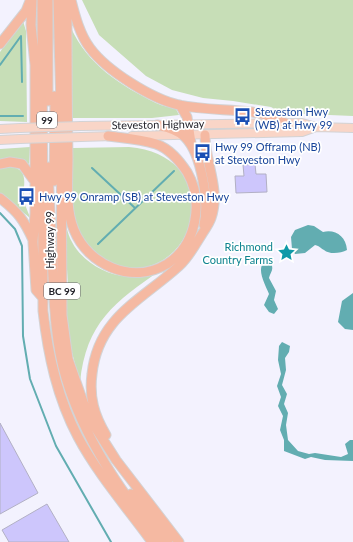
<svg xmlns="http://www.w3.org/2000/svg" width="353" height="542" viewBox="0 0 353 542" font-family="Lato,sans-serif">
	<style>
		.green { fill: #c7deb7 }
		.water { fill: #62adb1 }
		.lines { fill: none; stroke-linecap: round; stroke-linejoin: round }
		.stream { stroke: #62adb1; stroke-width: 2 }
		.building { fill: #cdc6fc; stroke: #b2b0c4 }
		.major-casing { stroke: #d3d3d5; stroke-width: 10 }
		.highway-casing { stroke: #d3d3d5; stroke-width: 11 }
		.major { stroke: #f9d5c7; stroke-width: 8 }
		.highway { stroke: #f5b9a2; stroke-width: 9 }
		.major-bridge-casing { stroke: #d3d3d5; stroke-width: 10; stroke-linecap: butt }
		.major-bridge { stroke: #f9d5c7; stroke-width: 8 }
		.labels { text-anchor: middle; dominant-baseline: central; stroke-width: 3.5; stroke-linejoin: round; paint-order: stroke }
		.shield { fill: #fff; stroke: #66666b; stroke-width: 1 }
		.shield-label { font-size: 10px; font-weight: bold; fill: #24242b }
		.transit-label { font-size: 11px; fill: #164399; stroke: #fff; text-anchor: start }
		.street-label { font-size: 11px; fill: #24242b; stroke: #fff }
		.culture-label { font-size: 11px; fill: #0d838f; stroke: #fff; text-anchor: end }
	</style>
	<rect width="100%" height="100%" fill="#f3f2fe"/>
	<path class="green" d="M82,0H353V116L282,113L271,107L233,101L203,98L172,90L146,76L99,35Z
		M23,21L26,31L27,122L0,121V52Z
		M71,28C87,64 121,86 156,103C162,106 170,107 176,109L179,115L152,118H72Z
		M30,147L29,164L21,160H0V149Z
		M129,147C227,156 200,275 127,268C120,267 113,264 107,261C86,254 74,229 72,208C70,189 73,167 73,148Z
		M10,166C33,171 20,188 25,203C26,209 29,213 30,218L0,193V168Z
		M63,213C66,222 67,234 72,242C81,260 105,275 125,276C136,276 149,272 161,270C115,302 86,322 80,383L70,345L65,307L68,283Z"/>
	<path class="water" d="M308,225L314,226L323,232C335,229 346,236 347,250C341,253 330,255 324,250C320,248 320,246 315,245L305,253L295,254L292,249L291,237L295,230Z
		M264,262L271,263C274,270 271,271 269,278L276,291L274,300L278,309L274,314L269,312L264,305L269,294C266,286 256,270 264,262Z
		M353,293V330L345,329L338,322L342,301Z
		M282,342L290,346L289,352L285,358L286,370L282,385L287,394L284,404L288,413L286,425L288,440L298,451L309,454L315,453L341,457L348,454L345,444L350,440H353V461L325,460L311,457L305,459L284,451V440L280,430L283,416L278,406L281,397L277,386L281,374L278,360L279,346Z"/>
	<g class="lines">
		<path class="stream" d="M0,65L21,36L22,82
			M0,116H23
			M92,168L135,208
			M0,213L15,229L22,246L23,336L30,379L56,446L111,542
			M98,244L174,171"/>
	</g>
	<path class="building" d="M255,164L256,174H266L267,192L236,193L235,176H244L243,165Z
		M0,423L38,493L0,514Z
		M47,504L69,542H9L2,530Z"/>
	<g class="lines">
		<defs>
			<path id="major" d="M81,126L302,123L316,127L353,128
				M0,129L20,128
				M132,136L302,132L316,127
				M81,137L114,136
				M0,140L20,139"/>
			<path id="highway" d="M32,0L31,25L35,65V213L33,242L36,290L43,298
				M42,0L43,311C48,355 57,397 78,437C97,473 128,509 152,542
				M58,0L61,111L62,315L68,359L88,416L116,460L179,542
				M67,0C67,53 67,105 68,158C68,180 65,209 74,230C88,265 132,285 167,264C197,245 204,201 187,172C179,160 170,149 156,144C141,139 124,138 108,136
				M71,0C75,16 80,35 90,48C107,71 152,99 179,105C203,110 228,109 252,112L263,114L285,123
				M0,44L26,11L30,1
				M48,101V0
				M180,105L187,117L191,143
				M157,125C167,127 178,130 185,137C202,154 209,203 204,225
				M0,164L10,162L22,164L33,179
				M48,167C49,197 51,226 52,255C54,296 54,338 66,378C84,439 122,493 161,542
				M54,181L55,96
				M0,198C18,212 24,220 33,240
				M106,435C94,415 89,397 92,374C98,317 142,300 179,266C189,257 195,245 202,234C205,229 209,224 211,218C221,189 205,164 205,135
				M131,494L168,542"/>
		</defs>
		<use href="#major" class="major-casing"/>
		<use href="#highway" class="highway-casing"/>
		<use href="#major" class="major"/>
		<use href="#highway" class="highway"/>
		<defs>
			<path id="major-bridge" d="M20,128L81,126
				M20,139L81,137"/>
		</defs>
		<use href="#major-bridge" class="major-bridge-casing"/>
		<use href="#major-bridge" class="major-bridge"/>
	</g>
	<defs>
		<symbol id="bus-bare" viewBox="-9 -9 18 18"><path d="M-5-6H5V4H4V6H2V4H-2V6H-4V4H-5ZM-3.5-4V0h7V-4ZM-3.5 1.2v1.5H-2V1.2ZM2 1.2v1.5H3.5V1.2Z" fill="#1a4fb4" stroke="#fff" stroke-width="2.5" paint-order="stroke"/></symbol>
		<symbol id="sight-bare" viewBox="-9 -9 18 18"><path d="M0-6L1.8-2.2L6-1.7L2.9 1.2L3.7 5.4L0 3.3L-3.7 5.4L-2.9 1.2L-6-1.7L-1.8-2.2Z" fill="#0f9aa8" stroke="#fff" stroke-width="2.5" paint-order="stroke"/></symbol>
	</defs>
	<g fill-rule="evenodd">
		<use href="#bus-bare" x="230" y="104" width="25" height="25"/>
		<use href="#bus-bare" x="190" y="140" width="25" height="25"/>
		<use href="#bus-bare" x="14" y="184" width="25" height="25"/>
		<use href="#sight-bare" x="274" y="240" width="25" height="25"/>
	</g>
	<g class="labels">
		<g class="shield">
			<rect x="37" y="112" width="20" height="16" rx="3"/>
			<rect x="44" y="283" width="36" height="16" rx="3"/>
		</g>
		<g class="shield-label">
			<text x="47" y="120">99</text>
			<text x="62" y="291">BC 99</text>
		</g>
		<g class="transit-label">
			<text x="255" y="111">Steveston Hwy<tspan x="255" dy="13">(WB) at Hwy 99</tspan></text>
			<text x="215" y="146">Hwy 99 Offramp (NB)<tspan x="215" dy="13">at Steveston Hwy</tspan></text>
			<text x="39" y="196">Hwy 99 Onramp (SB) at Steveston Hwy</text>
		</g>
		<g class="street-label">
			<text transform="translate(158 124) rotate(-1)">Steveston Highway</text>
			<text transform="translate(49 240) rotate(-90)">Highway 99</text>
		</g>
		<g class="culture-label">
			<text x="273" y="246">Richmond<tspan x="273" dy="13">Country Farms</tspan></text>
		</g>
	</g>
</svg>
